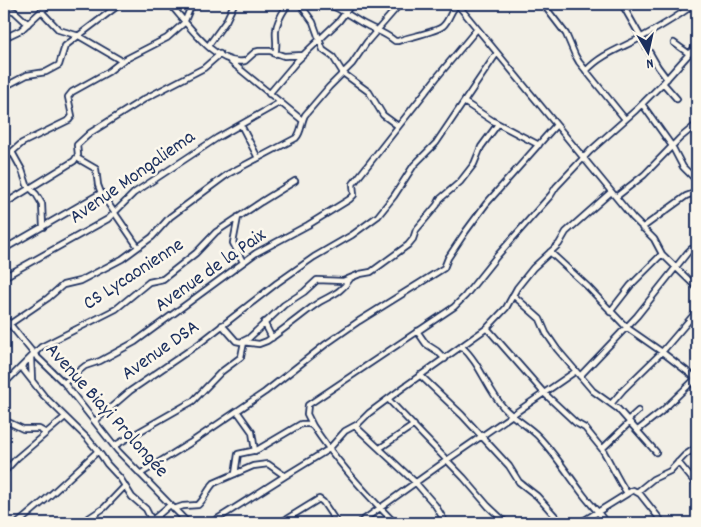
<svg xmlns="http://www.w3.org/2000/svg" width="701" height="527" viewBox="0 0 701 527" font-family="Dekko,sans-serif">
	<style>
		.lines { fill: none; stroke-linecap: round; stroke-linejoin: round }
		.minor-casing { stroke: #1b2f5e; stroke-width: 8 }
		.minor { stroke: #fbf7ec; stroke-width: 4.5 }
		.labels { text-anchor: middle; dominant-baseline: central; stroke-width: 5; stroke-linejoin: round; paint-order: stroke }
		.street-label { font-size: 20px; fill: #1b2f5e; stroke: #fbf7ec }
	</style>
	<rect width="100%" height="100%" fill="#f2efe6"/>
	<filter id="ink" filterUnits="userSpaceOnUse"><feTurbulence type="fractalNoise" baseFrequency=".02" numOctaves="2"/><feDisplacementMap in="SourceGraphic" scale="10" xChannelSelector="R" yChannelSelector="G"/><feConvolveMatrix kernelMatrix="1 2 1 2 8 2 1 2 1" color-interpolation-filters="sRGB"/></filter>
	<g filter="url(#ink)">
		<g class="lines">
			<defs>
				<path id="minor" d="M170,4C187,23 216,67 245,61L255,52L259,51H270L284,56L303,55
					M300,4L313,22L323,50L333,57L343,73L369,92L383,115L398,126
					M326,4C341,8 351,17 364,24C375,30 386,33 395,41H398C408,37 437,32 443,26C450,20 450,10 458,4
					M457,4L633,218L654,239L662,254
					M543,4L566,34L575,55L579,62L625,119
					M622,4L658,67L667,79
					M4,10L14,11L28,24
					M41,11L59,30L79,36L122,61
					M4,38L21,30L49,4
					M674,43L688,53
					M208,46L226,21L234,4
					M275,54C278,45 275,38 276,30C277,20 283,12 288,4
					M230,61L302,120
					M586,71C601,54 622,48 642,37C660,27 678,17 694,4L697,7
					M663,83L677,99
					M4,87L27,75L46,72L59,65L65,46L120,4
					M269,94L297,61L339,21L352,4
					M464,102L493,121L539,145
					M642,104L672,146L683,167L697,181
					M241,125L258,158
					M12,152L22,170L27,185L36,194L42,204L43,227
					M77,158L96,169L98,185L101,193L138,247
					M4,159L22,143L69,120L72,116L68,97L72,92L108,72L122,61L167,38L184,23L192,4
					M616,197L644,175L680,138L697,124
					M4,204L74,161L78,155L77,145L90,133L146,98L204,68L220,54
					M238,217L233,243L243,262
					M642,228L686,196L697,192
					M4,249L101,193
					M550,252L588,287L626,327L662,352L693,376L697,389
					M4,277L108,219L134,193L217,138L279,103
					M513,295L540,319L546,333L557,349L593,391L618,409L656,452
					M610,312L631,285L662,254L697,288
					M4,317L34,354L64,383L118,451L188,523
					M264,322L272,338
					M222,325L236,341L241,342L249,338L284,305L304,292L317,280L343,281L360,274L371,272L408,245L413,239L416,230L437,205L440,199L460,182L474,164L481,147L498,124
					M4,328L48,298L63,285L80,281L122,259L152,237L170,217L228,174L296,138C302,132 301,122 305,115L329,87L352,64L367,42L400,4
					M487,328L544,393L576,423L585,428L602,449
					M417,331L426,344L437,351L445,359
					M243,342L259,344L267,341C283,330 299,317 315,305C327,296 340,295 350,279
					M462,347C479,362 487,388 503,407C513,418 527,425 538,436C555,454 568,474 582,493C590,504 599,512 606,523
					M31,358L32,380
					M22,368L44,396L88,439L101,455L107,464L120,478L132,497L146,509L153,523
					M420,375L462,415L509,466L519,482L537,496L556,517L559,523
					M580,376L637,316L688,252L691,249L697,252
					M64,383L85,366L100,361L135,342L256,253L308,225L350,199L354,195L353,184L438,76L477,29
					M4,388L6,382L41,347L116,309L149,282L163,279L196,253L216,232L261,202L295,181
					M388,399L464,478L488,506L506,523
					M611,404L623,390L662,352L697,311
					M237,411L252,432L255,451
					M4,420L23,429H39L46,433
					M628,420L638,411
					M95,421L130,391L200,343L277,283L314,257L352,235L378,216L394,196L414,165L436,143L497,53
					M313,426L307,414L308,405L454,307L465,296L497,256L551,195L556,187L590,151L636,110L663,83L697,45
					M355,426L415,482L435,505L446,523
					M638,430L662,411L694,380
					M114,446L193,401L221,372L241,357L244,342
					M380,448L414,425
					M678,462L697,485
					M4,472L17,458L65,417
					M140,474L190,443L265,392L326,344L359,321L444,268L448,258L466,231L486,204L556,125
					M235,474L238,454L257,450L301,424H309L313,426C337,462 365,493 395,523
					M637,492L653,479L670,471L685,455L697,447
					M627,493C617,479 611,463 602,449L630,422
					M174,509L183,506L198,505C205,499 207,490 214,483L253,466L268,464L285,476L329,449L345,431L358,424L369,413L404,387L487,328L506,308L517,288L533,268L559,244L566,232L611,192
					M18,523L44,501L98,451
					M81,523L104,508L125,486
					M149,523L170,505
					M211,523L285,476
					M280,523L319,499L323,502L337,523
					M359,523L447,460L576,371
					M580,523L633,490L640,494L663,523"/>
			</defs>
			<use href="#minor" class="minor-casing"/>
			<use href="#minor" class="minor"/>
		</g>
	</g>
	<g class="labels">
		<g class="street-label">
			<text transform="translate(133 178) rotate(-35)">Avenue Mongaliema</text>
			<text transform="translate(211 271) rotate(-35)">Avenue de la Paix</text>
			<text transform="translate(134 275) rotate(-33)">CS Lycaonienne</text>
			<text transform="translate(161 351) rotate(-35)">Avenue DSA</text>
			<text transform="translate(106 411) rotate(48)">Avenue Biayi Prolongée</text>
		</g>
	</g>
	<rect width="701" height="527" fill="none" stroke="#fbf7ec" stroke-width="20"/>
	<rect x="10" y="10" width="681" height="507" fill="none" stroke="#1b2f5e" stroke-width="2" filter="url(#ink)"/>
	<g transform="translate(648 52) rotate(171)" stroke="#fbf7ec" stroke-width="4" paint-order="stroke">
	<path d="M0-4L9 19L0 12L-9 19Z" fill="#1b2f5e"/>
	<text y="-8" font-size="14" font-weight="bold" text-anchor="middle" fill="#1b2f5e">N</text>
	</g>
</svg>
